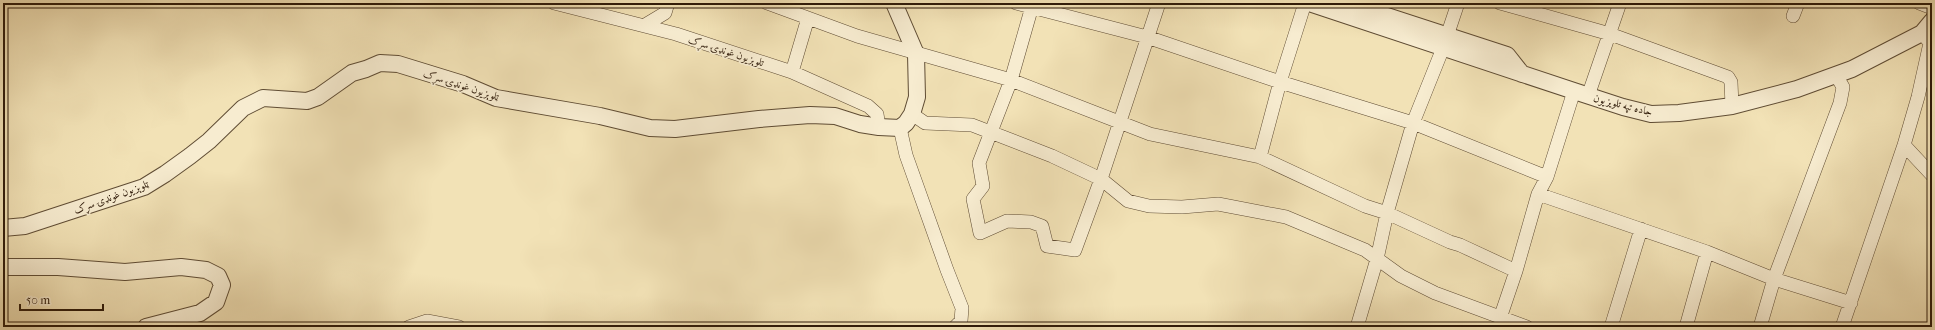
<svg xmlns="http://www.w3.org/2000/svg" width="1935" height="330" viewBox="0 0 1935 330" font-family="'IM FELL French Canon',Amiri,serif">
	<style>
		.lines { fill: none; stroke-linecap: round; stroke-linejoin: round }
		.minor-casing { stroke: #5f4c34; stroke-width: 14 }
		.tertiary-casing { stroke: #5f4c34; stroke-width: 18 }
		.minor { stroke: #f7ecd0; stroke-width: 13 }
		.tertiary { stroke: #f7ecd0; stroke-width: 16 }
		.labels { text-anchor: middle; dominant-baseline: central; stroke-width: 3; stroke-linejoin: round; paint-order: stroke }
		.street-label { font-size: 11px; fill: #2e1a09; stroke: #f7ecd0 }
	</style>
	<rect width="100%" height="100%" fill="#f2e2b6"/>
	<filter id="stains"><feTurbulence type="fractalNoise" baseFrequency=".005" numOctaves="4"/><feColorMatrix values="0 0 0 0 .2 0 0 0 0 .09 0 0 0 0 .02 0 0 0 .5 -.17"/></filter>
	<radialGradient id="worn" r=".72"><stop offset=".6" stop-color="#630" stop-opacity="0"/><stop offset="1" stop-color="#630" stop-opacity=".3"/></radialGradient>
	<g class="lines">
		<defs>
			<path id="minor" d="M554,3L676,34L792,72L868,106L877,114L879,127
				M767,3L857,36L1011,80L1150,134L1260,157L1365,206L1387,213L1450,242L1460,245L1516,271
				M1016,3L1147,37L1280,82L1413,123L1547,177
				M1033,3L1011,80L979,163L983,186L973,199L980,233L1007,221L1031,222L1042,226L1047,246L1075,250L1101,179L1159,3
				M1500,3L1610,34L1728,77L1731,82L1732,106
				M1919,3L1932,8
				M1793,16L1798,3
				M645,25L665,13L668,3
				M1447,36L1458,3
				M792,72L808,18
				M1588,96L1620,3
				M912,114L925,123L972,125L1052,156L1101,179L1128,201L1149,206L1182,207L1218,204L1286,217L1365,250L1401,276L1435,293L1527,327
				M900,128L906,155L947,270L962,308L961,321L955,327
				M1904,145L1932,175
				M1260,157L1280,82L1305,3
				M1538,194L1707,252L1774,279L1851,303
				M409,327L427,321L459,327
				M1357,327L1377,259L1387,213L1413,123L1443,48
				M1497,327L1516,271L1538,194L1547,177L1574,91
				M1611,327L1641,229
				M1686,327L1707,252
				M1760,327L1774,279L1840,103L1843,87L1836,75
				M1842,327L1904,145L1918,97L1930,43L1922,33"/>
			<path id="tertiary" d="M1309,3L1574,91L1623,107L1651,114L1679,113L1732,106L1797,89L1852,69L1922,33L1932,21
				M1347,3L1507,55L1522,74
				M3,228L25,226L144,187L165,174L190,156L209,141L243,108L263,98L307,101L318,97L352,73L366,69L380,63L398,64L463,84L496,98L600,116L650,128L675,129L759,119L810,115L835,116L860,124L879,127L900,128L906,123L912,114L917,97L916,54L894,3
				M3,267H58L125,272L181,267L206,270L218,276L222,285L216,302L200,313L146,327"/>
		</defs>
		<use href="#minor" class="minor-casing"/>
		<use href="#tertiary" class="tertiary-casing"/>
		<use href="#minor" class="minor"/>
		<use href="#tertiary" class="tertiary"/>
	</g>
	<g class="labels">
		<g class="street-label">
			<text transform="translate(726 51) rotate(18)">تلوېزيون غونډۍ سړک</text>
			<text transform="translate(461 85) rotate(18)">ټلوېزيون غونډۍ سړک</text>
			<text transform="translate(1623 105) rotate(14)">جاده تپه تلویزیون</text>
			<text transform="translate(111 197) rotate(-20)">ټلوېزيون غونډۍ سړک</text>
		</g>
	</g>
	<rect width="1935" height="330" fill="none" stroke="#f2e2b6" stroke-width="16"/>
	<rect x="4" y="4" width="1927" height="322" fill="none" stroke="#2e1a09" stroke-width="2"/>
	<rect x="8" y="8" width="1919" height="314" fill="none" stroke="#2e1a09"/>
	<path d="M20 304v6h83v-6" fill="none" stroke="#2e1a09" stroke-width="2"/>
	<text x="26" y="304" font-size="12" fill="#2e1a09" stroke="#f7ecd0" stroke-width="3" paint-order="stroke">50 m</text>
	<rect width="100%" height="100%" filter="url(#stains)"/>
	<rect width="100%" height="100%" fill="url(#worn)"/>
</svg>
